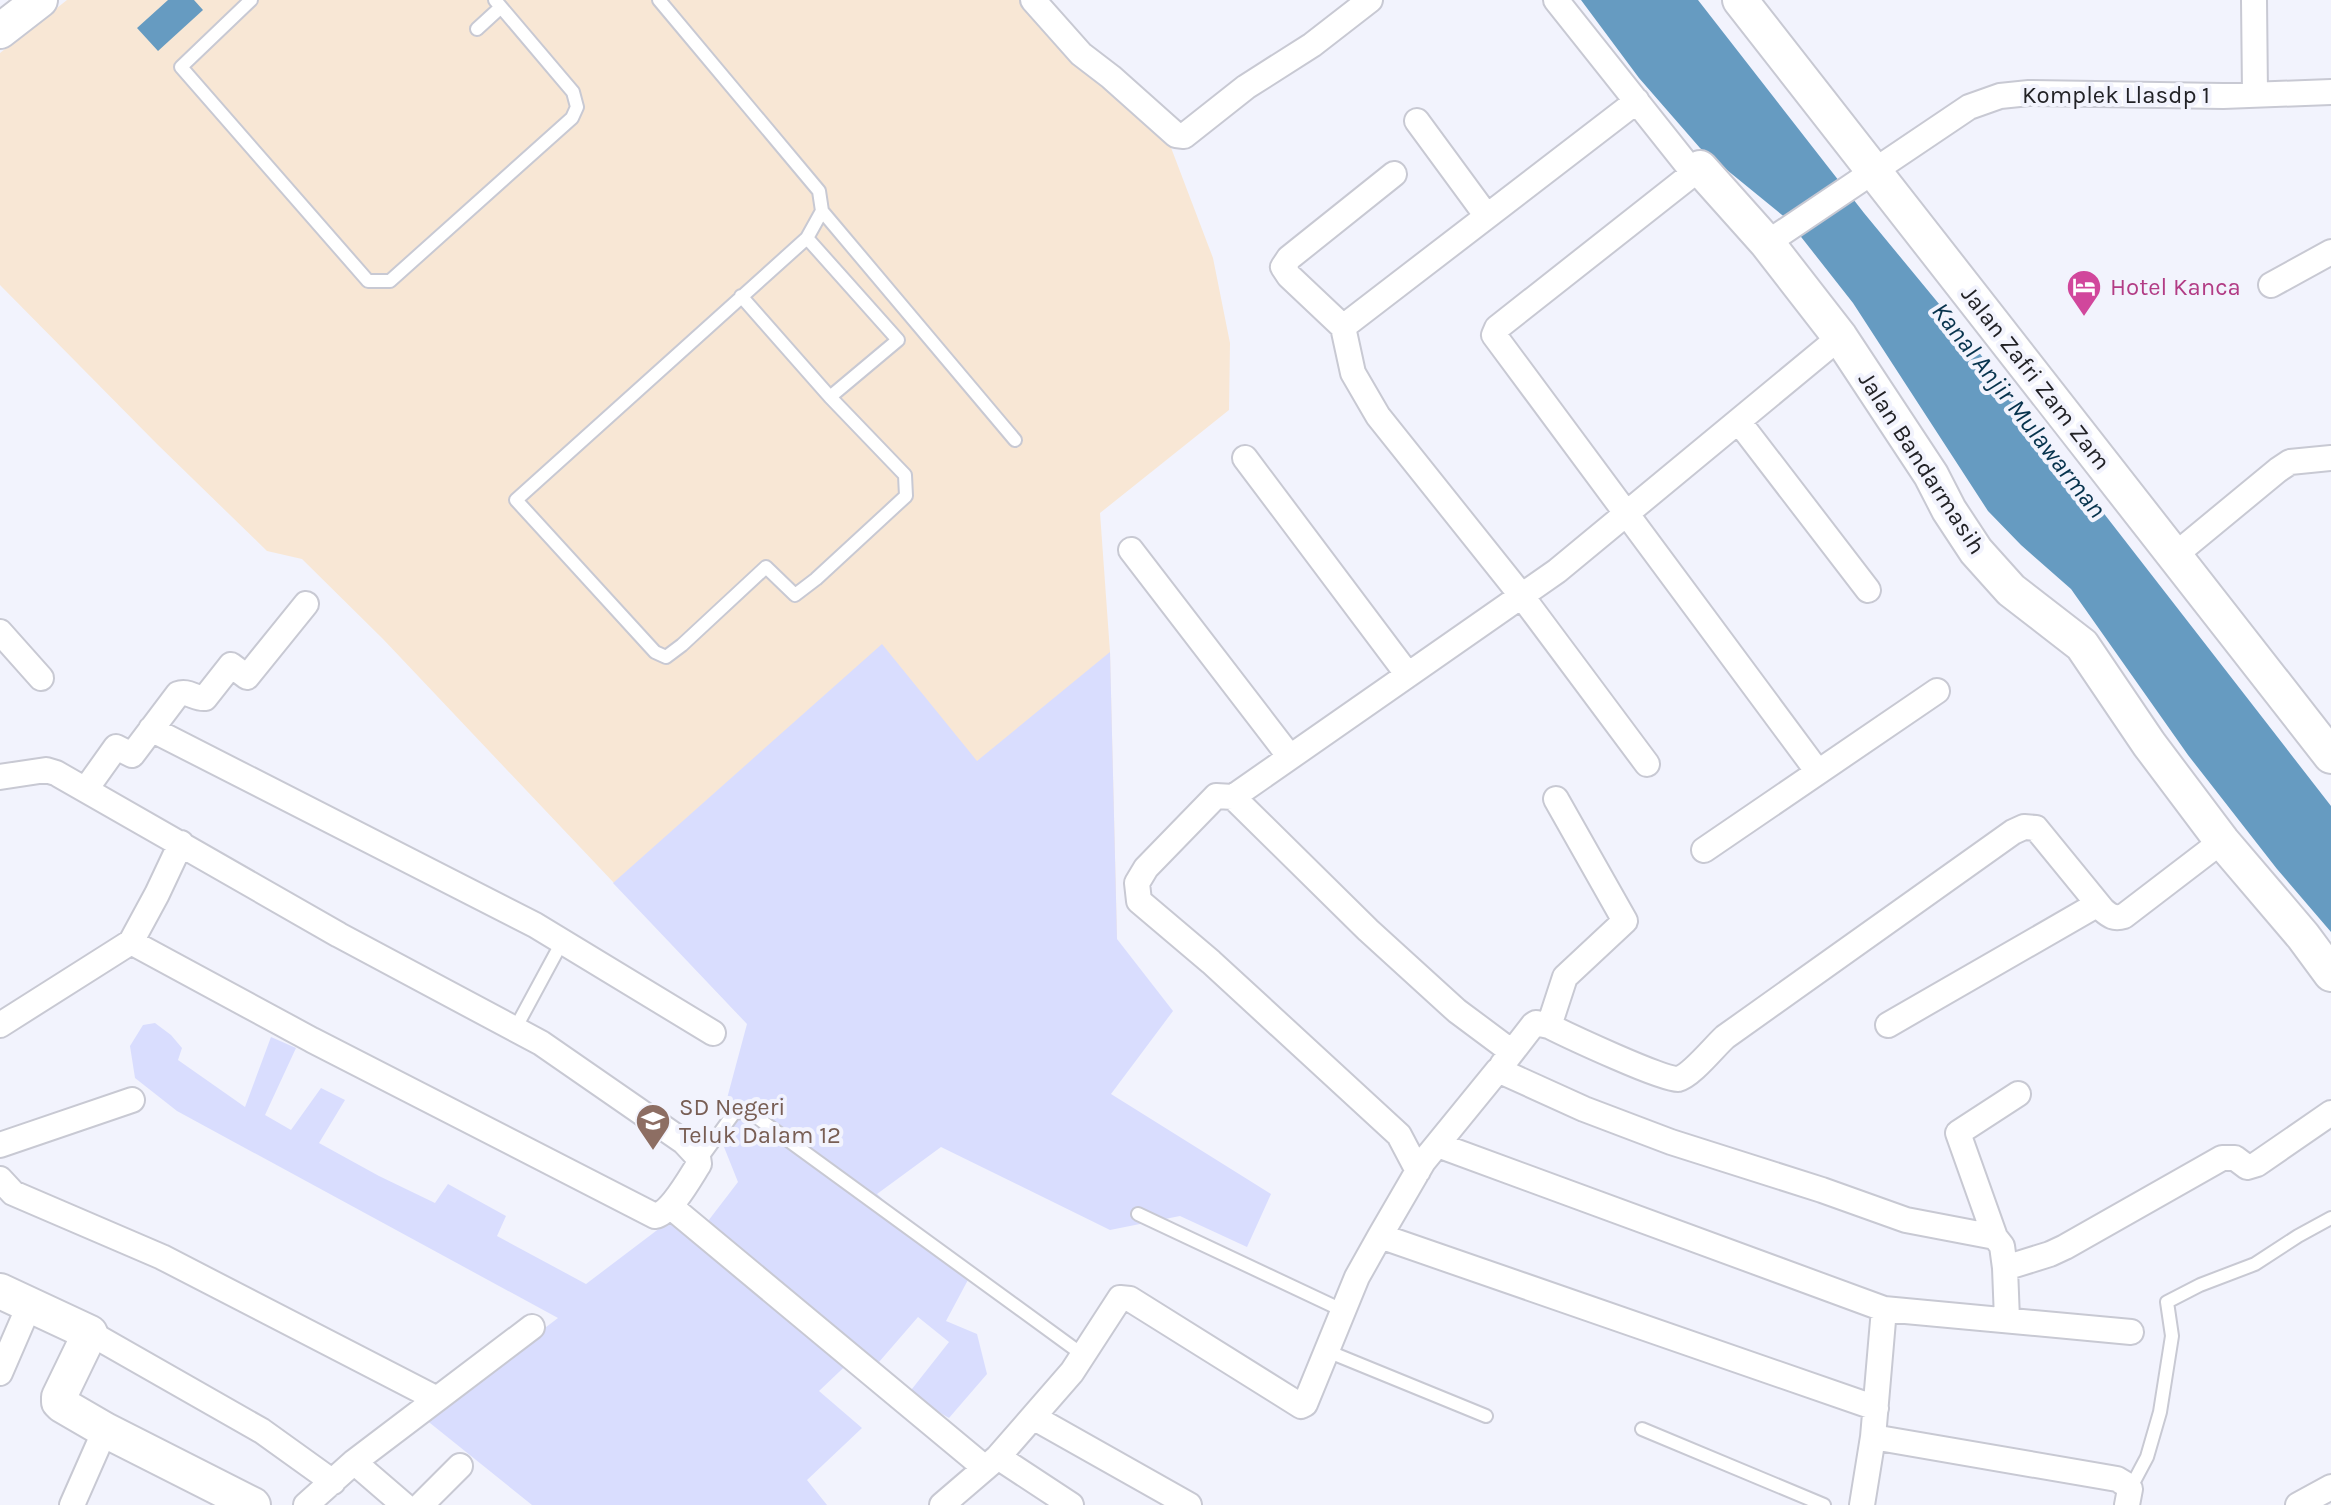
<svg xmlns="http://www.w3.org/2000/svg" width="2331" height="1505" viewBox="0 0 2331 1505" font-family="Karla,sans-serif">
	<style>
		.industrial { fill: #f8e7d5 }
		.green { fill: #d9ddfe }
		.water { fill: #669bc1 }
		.lines { fill: none; stroke-linecap: round; stroke-linejoin: round }
		.lane-casing { stroke: #c8c9d3; stroke-width: 16 }
		.street-casing { stroke: #c8c9d3; stroke-width: 28 }
		.secondary-casing { stroke: #c8c9d3; stroke-width: 38 }
		.lane { stroke: #fff; stroke-width: 12 }
		.street { stroke: #fff; stroke-width: 24 }
		.secondary { stroke: #fff; stroke-width: 34 }
		.labels { text-anchor: middle; dominant-baseline: central; stroke-width: 8; stroke-linejoin: round; paint-order: stroke }
		.street-label { font-size: 24px; fill: #222226; stroke: #f2f3fd }
		.hotel-label { font-size: 24px; fill: #b23c85; stroke: #f2f3fd; text-anchor: start }
		.education-label { font-size: 24px; fill: #785e54; stroke: #f2f3fd; text-anchor: start }
		.water-label { font-size: 26px; font-style: italic; fill: #07334d; stroke: #f2f3fd }
	</style>
	<rect width="100%" height="100%" fill="#f2f3fd"/>
	<path class="industrial" d="M67,0H1027L1108,86L1170,145L1213,258L1230,343L1229,410L1100,513L1110,652L1117,939L738,1014L383,639L302,559L267,551L157,444L0,285V53Z"/>
	<path class="green" d="M882,644L977,761L1110,652L1117,939L1173,1011L1111,1094L1271,1194L1247,1247L1180,1216L1110,1230L941,1147L877,1194L969,1278L946,1321L977,1334L987,1374L949,1418L908,1394L949,1342L918,1317L879,1362L859,1353L819,1391L862,1428L807,1480L827,1505H532L425,1419L558,1318L177,1111L135,1078L130,1046L143,1025L155,1023L171,1035L182,1048L178,1060L245,1107L271,1037L296,1048L265,1115L291,1130L321,1088L345,1100L319,1143L379,1176L435,1203L448,1184L506,1216L497,1236L586,1284L681,1212L705,1225L738,1182L718,1132L747,1024L613,883Z"/>
	<path class="water" d="M168,0H194L203,10L158,51L137,28Z
		M1581,0H1698L1864,213L1977,350L2331,806V932L2277,869L2188,755L2071,589L2021,545L1988,511L1853,303L1787,219L1700,148L1639,78Z"/>
	<g class="lines">
		<defs>
			<path id="lane" d="M251,0L181,67L368,281H390L572,118L577,107L573,92L495,0
				M659,0L819,191L822,211L807,238L516,500L655,652L666,657L682,645L766,567L795,595L816,579L906,496L905,475L830,397L741,296
				M477,29L501,7
				M822,211L1015,440
				M807,238L898,340L830,397
				M515,1029L562,942
				M700,1160L734,1113L748,1111L1083,1355
				M1138,1214L1344,1311
				M1327,1351L1486,1416
				M1642,1429L1824,1505
				M2130,1489L2147,1457L2160,1412L2172,1336L2167,1302L2200,1285L2255,1264L2298,1236L2331,1218"/>
			<path id="street" d="M1033,0L1081,54L1111,77L1176,135L1184,136L1246,87L1312,45L1370,0
				M1556,0L1688,166L1700,168
				M2254,0L2255,93
				M1417,121L1486,215
				M1700,168L1497,328L1494,335L1818,772
				M1394,174L1289,258L1283,267L1289,276L1343,327L1637,101
				M1767,243L1969,107L2000,96L2029,93L2223,96L2331,92
				M2271,285L2331,252
				M1343,327L1353,373L1378,416L1521,595L1647,764
				M1739,422L1868,590
				M1245,458L1408,675
				M1131,550L1290,757
				M2175,555L2278,470L2290,462L2331,458
				M0,632L41,678
				M151,729L535,925L713,1033
				M0,777L46,770L56,773L339,935L541,1043L684,1142L698,1157L699,1164C690,1178 671,1213 655,1216L312,1040L131,942
				M86,789L116,747L132,755L178,694C188,690 195,699 205,698L231,665L247,677L306,604
				M1233,797L1368,930L1457,1011L1512,1052
				M1704,850L1937,691
				M0,1025L131,942L157,894L181,843
				M1888,1025L2098,904
				M1549,1026C1567,1035 1665,1081 1678,1079C1691,1076 1714,1047 1725,1037L2013,832L2024,827L2036,828L2103,910C2110,916 2114,919 2124,916L2222,841
				M1502,1065L1533,1025L1536,1023L1549,1026L1565,977L1625,921L1556,799
				M0,1145L132,1100
				M1438,1145L1884,1309L2131,1332
				M1418,1171L1399,1135L1211,962L1139,901L1137,883L1146,868L1216,796L1233,797L1557,571L1840,337
				M0,1179L13,1193L162,1257L437,1399
				M670,1206L985,1468
				M1380,1236L1876,1408
				M1995,1237L1958,1133L2018,1094
				M2005,1268L2007,1319
				M90,1333L262,1431L333,1482
				M0,1373L29,1306
				M1033,1417L1189,1505
				M1873,1437L2117,1479L2127,1485L2130,1489L2127,1505
				M998,1457L1071,1505
				M354,1462L404,1505
				M72,1505L105,1430
				M306,1505L354,1462L532,1327
				M421,1505L460,1466
				M942,1505L998,1457L1072,1372L1120,1298L1130,1299L1301,1406L1305,1404L1357,1277L1380,1236L1423,1162L1498,1070L1584,1109L1671,1142L1822,1190L1906,1220L1995,1237L2002,1246L2005,1268L2050,1254L2065,1247L2222,1158H2235L2247,1167L2257,1164L2331,1113
				M1862,1505L1873,1437L1884,1309
				M2298,1505L2331,1487"/>
			<path id="secondary" d="M1740,0L2331,756
				M0,31L40,0
				M1700,168L1767,243L1840,337L1931,475L1949,510L1976,551L2011,590L2082,645L2149,744L2222,841L2303,936L2331,974
				M0,1291L90,1333L59,1397V1402L62,1405L105,1430L253,1505"/>
		</defs>
		<use href="#lane" class="lane-casing"/>
		<use href="#street" class="street-casing"/>
		<use href="#secondary" class="secondary-casing"/>
		<use href="#lane" class="lane"/>
		<use href="#street" class="street"/>
		<use href="#secondary" class="secondary"/>
	</g>
	<defs>
		<symbol id="hotel-pin" viewBox="-11 -11 22 30"><path d="M0 17L-7.5 6A9.5 9.5 0 1 1 7.5 6Z" fill="#d1479c" stroke="#f2f3fd"/><path d="M-6-4.5h1.5V1H6V5H4.5V3h-9V5H-6ZM-4 0a1.8 1.8 0 1 1 3.6 0ZM.5 0V-2.5h3Q6-2.5 6 0Z" fill="#fff"/></symbol>
		<symbol id="school-pin" viewBox="-11 -11 22 30"><path d="M0 17L-7.5 6A9.5 9.5 0 1 1 7.5 6Z" fill="#8d6e63" stroke="#f2f3fd"/><path d="M0-5L7-2L0 1L-7-2ZM-4 1L0 2.5L4 1V4Q0 6-4 4Z" fill="#fff"/></symbol>
	</defs>
	<g fill-rule="evenodd">
		<use href="#hotel-pin" x="2064" y="267" width="40" height="54"/>
		<use href="#school-pin" x="633" y="1101" width="40" height="54"/>
	</g>
	<g class="labels">
		<g class="street-label">
			<text x="2116" y="95">Komplek Llasdp 1</text>
			<text transform="translate(2036 378) rotate(52)">Jalan Zafri Zam Zam</text>
			<text transform="translate(1922 463) rotate(57)">Jalan Bandarmasih</text>
		</g>
		<g class="hotel-label">
			<text x="2110" y="287">Hotel Kanca</text>
		</g>
		<g class="education-label">
			<text x="679" y="1107">SD Negeri<tspan x="679" dy="28">Teluk Dalam 12</tspan></text>
		</g>
		<g class="water-label">
			<text transform="translate(2019 410) rotate(52)">Kanal Anjir Mulawarman</text>
		</g>
	</g>
</svg>
